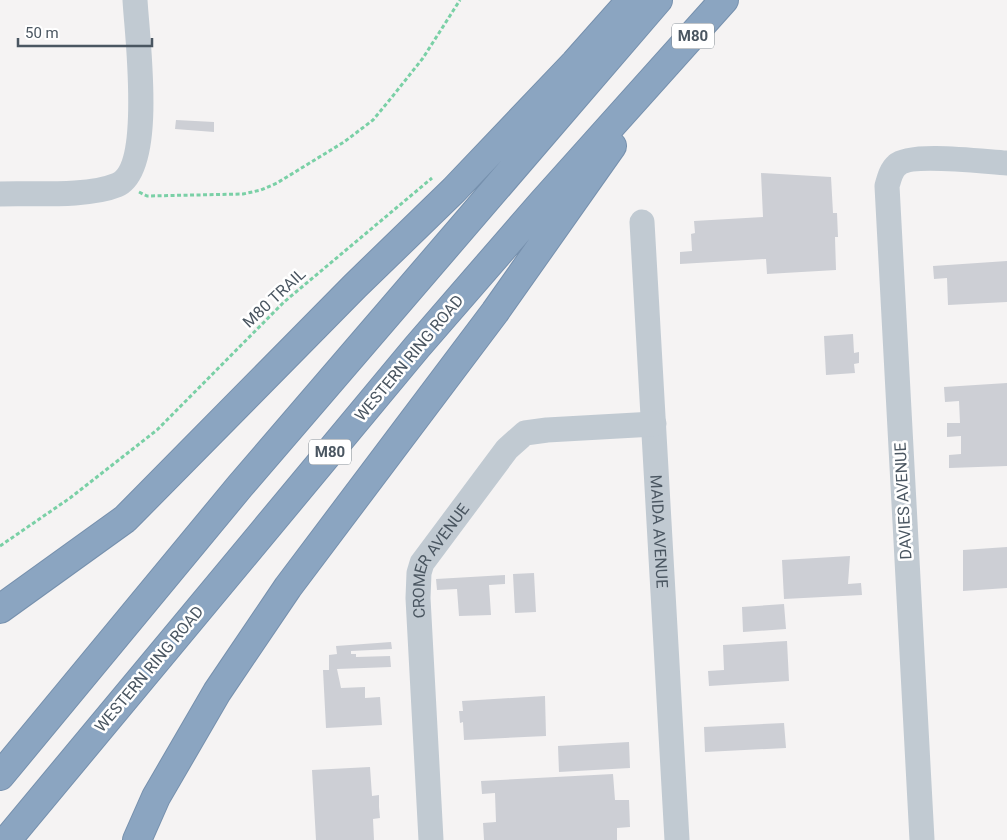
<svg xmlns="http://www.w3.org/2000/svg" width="1007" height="840" viewBox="0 0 1007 840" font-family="Roboto,sans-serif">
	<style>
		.building { fill: #cdcfd5 }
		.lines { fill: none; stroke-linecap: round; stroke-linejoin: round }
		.highway-casing { stroke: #7690ad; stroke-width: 30 }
		.path { stroke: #7ad0a6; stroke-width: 3; stroke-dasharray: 4 2.5; stroke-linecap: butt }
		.minor { stroke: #c1cad2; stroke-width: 25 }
		.highway { stroke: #8ba5c1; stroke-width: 28 }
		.labels { text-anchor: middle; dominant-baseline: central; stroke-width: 5; stroke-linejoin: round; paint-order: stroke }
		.shield { fill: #fff; stroke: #808990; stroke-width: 1 }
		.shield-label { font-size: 15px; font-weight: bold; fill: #4a5661 }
		.street-label { font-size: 16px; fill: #4a5661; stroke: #fff }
	</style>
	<rect width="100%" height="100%" fill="#f5f3f3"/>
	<path class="building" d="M176,120L214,122V132L175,129Z
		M761,173L831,177L833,213H837L838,237H835L836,270L767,274L766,259L680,264V252L692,251L691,234L695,233L694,221L763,217Z
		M1007,261V302L948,305L947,278L934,279L933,266Z
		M853,334L854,353L859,352V363L854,364L855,373L826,375L824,336Z
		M1007,383V466L949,468V455L961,454V436L947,437V423H960L959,401L945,402L944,387Z
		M1007,547V588L963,591V550Z
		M850,556L848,584L861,583L862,595L784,599L782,560Z
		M534,573L536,612L515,613L513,574Z
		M505,575V584L489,585L491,615L459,616L457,589L437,590L436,579Z
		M784,604L786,629L743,632L742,607Z
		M787,641L789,681L709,686L708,671L724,670L723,645Z
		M391,642L392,649L351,651V654H356V657L390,656L391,667L337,669L341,688L365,687V698L380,697L382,725L326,728L323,670H329V655L337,654L336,646Z
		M545,696L546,736L464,740L463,722L460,723L459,711H463L462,701Z
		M784,723L786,748L705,752L704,727Z
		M629,742L630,768L559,772L558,746Z
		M370,767L372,796L379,795V807L380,818L373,819L374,840H316L312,770Z
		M613,774L615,800H629L630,827L617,828V840H484L483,823L496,822L495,793L482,794L481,781Z"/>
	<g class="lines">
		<defs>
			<path id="highway" d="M0,609L125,519L355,286L454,190L575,63L631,0
				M0,776L240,486L658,0
				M7,840L417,347L542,203L724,0
				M137,840L156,797L217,692L288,587L495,312L612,146"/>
		</defs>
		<use href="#highway" class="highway-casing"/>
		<path class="path" d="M139,192L147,196L243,194L261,190L277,183L344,142L373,120L392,97L423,58L460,0
			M0,546L70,498L157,430L284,302L432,178"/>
		<g class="minor">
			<path d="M0,194C33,193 88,197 117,185C155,169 137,37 135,0"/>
			<path id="s1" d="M642,222L677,840"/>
			<path id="s2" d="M431,840L418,598L419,573L422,563L507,449L525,433L547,430L654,424"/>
			<path d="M922,840L887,186C889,179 891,170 897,165C911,152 986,162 1007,163"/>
		</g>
		<use href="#highway" class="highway"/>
	</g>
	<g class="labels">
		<g class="shield">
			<rect x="672" y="23.5" width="42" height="25" rx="4"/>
			<rect x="309" y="439.5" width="42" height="25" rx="4"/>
		</g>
		<g class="shield-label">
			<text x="693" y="36">M80</text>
			<text x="330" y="452">M80</text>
		</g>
		<g class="street-label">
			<text transform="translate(274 298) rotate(-43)">M80 TRAIL</text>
			<text transform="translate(409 358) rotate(-50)">WESTERN RING ROAD</text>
			<text transform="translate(903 501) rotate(-93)">DAVIES AVENUE</text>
			<text stroke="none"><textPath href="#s1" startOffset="310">MAIDA AVENUE</textPath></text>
			<text stroke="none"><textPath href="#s2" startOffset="286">CROMER AVENUE</textPath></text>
			<text transform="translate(149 669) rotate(-50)">WESTERN RING ROAD</text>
		</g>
	</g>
	<path d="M18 38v8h134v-8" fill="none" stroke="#4a5661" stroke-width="2.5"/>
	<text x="25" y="38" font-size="15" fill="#4a5661" stroke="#ffffff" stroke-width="4" paint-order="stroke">50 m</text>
</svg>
